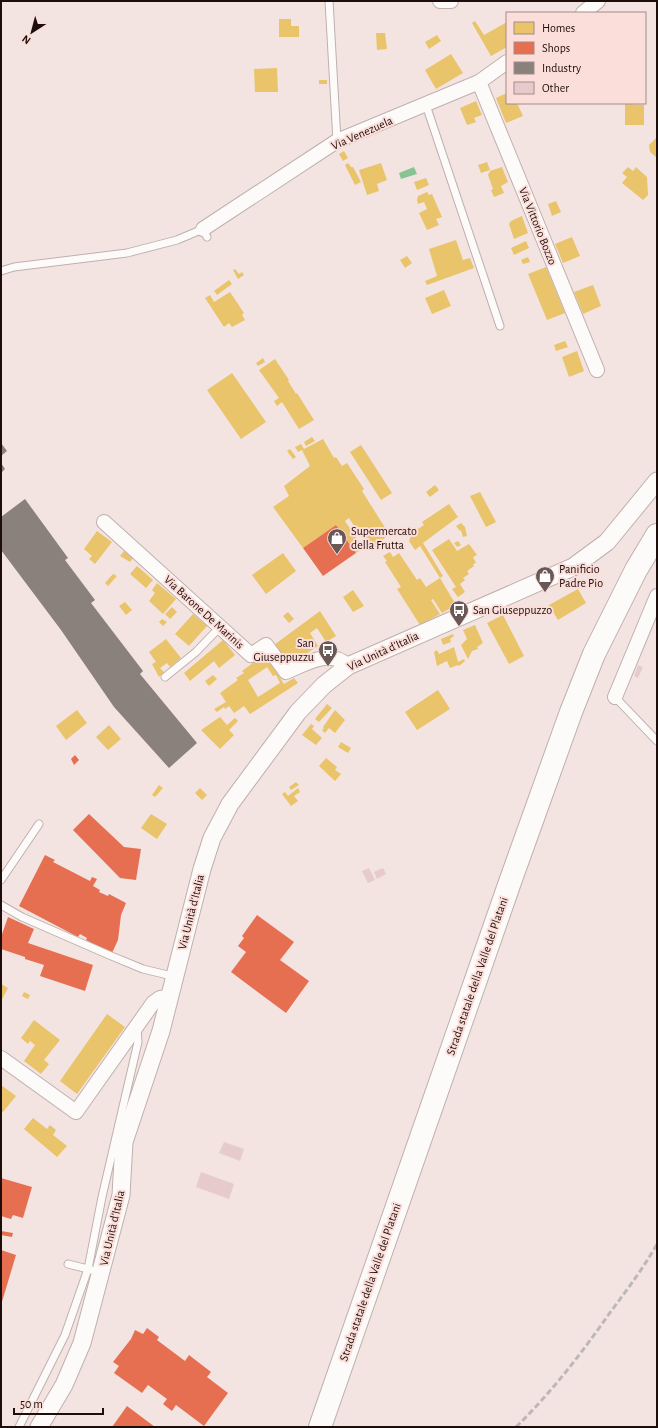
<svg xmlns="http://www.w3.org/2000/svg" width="658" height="1428" viewBox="0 0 658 1428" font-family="'Alegreya Sans',sans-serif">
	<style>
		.water { fill: #87c493 }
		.homes { fill: #e9c46a; fill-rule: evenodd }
		.shops { fill: #e76f51 }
		.industry { fill: #8a817c }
		.building { fill: #e6cacc }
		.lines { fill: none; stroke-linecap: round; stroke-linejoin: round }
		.service-casing { stroke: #bfb0ad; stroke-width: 9 }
		.minor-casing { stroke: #bfb0ad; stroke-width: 16 }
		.tertiary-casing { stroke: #bfb0ad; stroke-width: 19 }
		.primary-casing { stroke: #bfb0ad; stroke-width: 24 }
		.service { stroke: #fdfbfa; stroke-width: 7 }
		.minor { stroke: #fdfbfa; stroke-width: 14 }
		.tertiary { stroke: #fdfbfa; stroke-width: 17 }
		.primary { stroke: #fdfbfa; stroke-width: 22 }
		.rail { stroke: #bdb8b7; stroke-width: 3; stroke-dasharray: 6 3; stroke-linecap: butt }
		.labels { text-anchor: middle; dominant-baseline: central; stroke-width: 4; stroke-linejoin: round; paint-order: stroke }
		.street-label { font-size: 12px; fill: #1e0e0b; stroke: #fbded9 }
		.poi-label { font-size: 12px; fill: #1e0e0b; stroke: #fbded9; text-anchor: start }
	</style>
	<rect width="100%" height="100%" fill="#f3e4e1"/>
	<path class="water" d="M414,167L417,174L401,179L399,173Z"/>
	<path class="homes" d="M279,19H291V26H299V37H279Z
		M475,21L484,35L507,22V47L491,56L472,23Z
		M376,33H385L387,49L377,50Z
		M437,35L441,41L429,49L425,42Z
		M451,54L463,73L436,89L425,70Z
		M277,68L278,92H255L254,69Z
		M319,80H327V84H319Z
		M507,93V103H517L523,116L506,123L496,98Z
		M476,101L482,115L474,118L476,122L467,125L460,108Z
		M625,104L644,105V125H625Z
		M657,137V158L650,152L649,145Z
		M344,151L348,158L343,161L339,154Z
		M487,162L490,170L481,173L478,165Z
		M348,163L351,167H353L361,182L355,185L345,165Z
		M381,163L387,180L377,184L379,191L367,195L359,170Z
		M502,167L508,182L501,186L504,193L494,197L491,190L493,189L488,175L490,171Z
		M628,167L633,171L636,167L647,177L648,195L643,200L622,183L627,177L622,173Z
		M426,178L429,185L417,190L414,182Z
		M427,192L429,195L432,194L442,217L436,219L439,225L427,230L419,213L427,209L424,202L418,204L417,200L418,196Z
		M556,201L561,212L552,216L548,204Z
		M522,216L528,233L514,239L509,224L511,221Z
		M572,237L580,256L563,263L555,244Z
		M456,240L463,260L470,258L474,268L427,285L425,281L437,276L429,249Z
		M526,241L529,248L514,255L511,248Z
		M407,256L412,263L405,268L400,260Z
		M528,257L530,262L523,264L521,260Z
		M546,267L565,313L547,320L528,274Z
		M235,269L239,274L242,272L244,275L238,279L233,270Z
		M229,280L232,284L217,295L214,291Z
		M593,285L601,306L583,314L574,292Z
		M444,290L451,306L432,314L425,298Z
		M230,292L244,313L242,315L245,320L232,327L229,323L224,327L205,298L210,295L214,302Z
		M565,341L568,347L556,351L554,345Z
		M577,351L584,371L569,377L562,357Z
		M263,358L265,362L258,366L256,363Z
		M275,359L289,380L288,381L296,394L297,393L314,420L299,429L282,402L277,406L274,401L279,398L259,370Z
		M232,373L266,422L241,439L207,390Z
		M312,437L315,441L306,446L304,442Z
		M323,439L334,458L336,457L342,466L347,463L364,489L362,491L389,534L371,551L349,518L345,521L363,548L356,553L336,525L303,548L273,507L289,496L284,486L310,466L302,450L298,452L295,447L301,444L304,449Z
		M361,445L392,493L381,500L350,452Z
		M290,449L296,457L293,459L287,451Z
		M435,485L439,490L430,497L426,492Z
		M480,492L496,522L486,527L470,496Z
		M449,504L458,517L423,543L443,576L440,578L420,546L415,550L409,541L412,533L424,525L422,522Z
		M461,523L465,527L467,536L463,537L461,530L460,531L456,526Z
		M97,531L112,542L95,564L89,559L92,556L84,549Z
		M449,539L457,551L469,544L477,555L473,557L476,563L473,564L474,566L467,571L469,574L463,578L465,580L460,584L465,592L458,597L452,589L456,587L432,550Z
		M458,541L461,545L457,547L454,543Z
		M124,551L133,558L130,562L120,556Z
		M390,552L393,557L399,553L417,580L420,578L426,587L440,578L456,605L442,613L433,599L431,600L440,614L420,625L399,592L397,589L401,587L385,562L387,561L383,556Z
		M283,553L296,571L266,594L252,575Z
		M137,566L153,580L146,588L130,574Z
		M113,574L117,576L108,586L105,583Z
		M157,583L176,599L163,614L149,601L155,593L152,590Z
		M578,589L586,603L558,620L549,605Z
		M353,590L364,606L353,612L343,597Z
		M125,602L132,610L126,615L119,606Z
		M172,607L177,612L170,619L165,614Z
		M320,611L336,636L326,642L317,628L310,633L318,646L289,665L274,645Z
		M288,612L294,619L289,623L283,616Z
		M193,614L207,626L189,646L175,634Z
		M503,615L524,656L509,664L487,623Z
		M162,619L167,622L163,626L159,622Z
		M475,625L483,643L477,647L478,649L472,651L468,659L461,645L467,639L463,630Z
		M453,634L454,636L450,639L451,642L443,645L441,639Z
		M166,639L181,658L170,667L167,663L160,668L164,672L159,677L152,664L156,662L149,652Z
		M223,640L235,655L219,668L214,661L190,681L184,673Z
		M454,647L458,662L464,659L465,661L459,666L458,665L450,668L447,661L437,666L434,652L437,650L439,654Z
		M265,654L284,684L294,678L298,683L250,714L244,706L234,713L229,706L225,709L224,707L217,712L214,709L226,702L220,693L238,680L236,678L244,673L242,671ZM267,667L273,676L276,675L280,683L258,697L248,680Z
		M213,675L217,679L209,686L205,681Z
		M438,690L450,709L417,730L405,712Z
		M327,704L332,708L319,722L315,719Z
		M77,710L87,723L66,740L56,726Z
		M335,710L345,720L335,733L329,728L325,733L322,730L324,728L323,727Z
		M220,717L227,725L235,718L238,721L229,730L234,735L220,749L201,730Z
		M311,724L314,726L312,729L322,738L316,745L302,735Z
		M109,725L121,739L108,750L96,737Z
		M341,742L351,748L348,753L338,747Z
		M326,758L337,767L335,770L341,774L335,781L319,766Z
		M296,782L299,785L291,790L289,787Z
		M159,785L163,788L155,797L152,795Z
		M200,788L207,795L202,800L195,793Z
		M298,788L300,792L294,796L298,801L291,806L282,794L285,792L288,796Z
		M151,814L167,824L157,839L141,828Z
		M1,984L8,988L1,1001Z
		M24,992L30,995L28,999L22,996Z
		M107,1014L125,1027L77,1094L60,1081Z
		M34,1020L60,1040L44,1060L49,1064L41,1074L24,1061L35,1045L30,1041L28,1044L21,1038Z
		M1,1085L16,1096L3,1112L1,1111Z
		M33,1118L47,1129L50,1125L56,1130L53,1135L67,1146L57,1157L24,1129Z"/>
	<path class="shops" d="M336,525L356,553L323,576L303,548Z
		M75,755L79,760L74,765L71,759Z
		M89,814L124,847L141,849L136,880L120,878L73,830Z
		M45,855L55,860L53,862L90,881L92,877L97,879L93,886L100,890L99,892L108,896L109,894L126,903L121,915L118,940L112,953L86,940L87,938L80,934L78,937L19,906Z
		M257,915L294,942L280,960L309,981L286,1013L231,972L246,952L238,946L244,938L242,936Z
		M8,917L34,929L28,943L93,965L85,991L40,976L44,965L25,959V957L1,949V937Z
		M1,1178L32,1187L23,1218L13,1215L11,1219L1,1216Z
		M1,1231L13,1233L12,1237L1,1235Z
		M1,1250L16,1255L1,1305Z
		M147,1328L159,1337L157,1340L185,1361L189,1355L211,1372L207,1377L228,1393L204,1426L176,1405L172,1411L163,1404L167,1399L148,1385L142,1393L114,1373L119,1366L113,1362L131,1339L135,1330L143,1334Z
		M127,1406L155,1427H112Z"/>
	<path class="industry" d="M1,443L7,451L1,456Z
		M1,463L5,469L1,473Z
		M25,499L68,558L65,560L95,600L91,603L143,671L140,674L197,743L169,768L114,707L61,630L1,550V517Z"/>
	<path class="building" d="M638,665L643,667L638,678L634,676Z
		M369,868L375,880L368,883L362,871Z
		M383,868L386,874L377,879L374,872Z
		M224,1142L244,1149L240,1161L219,1153Z
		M201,1172L234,1184L229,1199L196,1187Z"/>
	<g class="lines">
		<defs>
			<path id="service" d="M329,1L337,141
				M426,105L500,326
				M1,271L14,267L127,253L177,240L203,229L207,237
				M165,677L196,652L220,627
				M615,697L657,741
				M1,880L39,824
				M1,905L22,917L109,955L143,969L176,977
				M68,1264L92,1270
				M19,1427L65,1335L88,1269L102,1197L138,1042L137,1028"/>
			<path id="minor" d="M440,1H451
				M583,13L598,1
				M479,82L597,370
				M203,229L337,141L479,82L507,62
				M104,522L251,655L266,645L286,672C305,664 331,648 348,666
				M615,697L657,596
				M1,1058L76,1112L153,1003L160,998L170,997"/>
			<path id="tertiary" d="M39,1427L64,1385L82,1343L121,1195L124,1142L161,1031L202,869L212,838L230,804L298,712L324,685L348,666L573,567L607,542L657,481"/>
			<path id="primary" d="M320,1427L510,882L571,712L594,654L636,570L657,535"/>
		</defs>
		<use href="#service" class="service-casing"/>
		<use href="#minor" class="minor-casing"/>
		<use href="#tertiary" class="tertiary-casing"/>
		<use href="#primary" class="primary-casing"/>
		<use href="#service" class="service"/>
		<use href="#minor" class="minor"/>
		<use href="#tertiary" class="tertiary"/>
		<use href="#primary" class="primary"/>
		<path class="rail" d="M516,1427C551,1393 581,1354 609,1314C626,1291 643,1269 657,1244"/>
	</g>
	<defs>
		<symbol id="shop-pin" viewBox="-11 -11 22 30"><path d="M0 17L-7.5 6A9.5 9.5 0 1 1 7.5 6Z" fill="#695956" stroke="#fbded9"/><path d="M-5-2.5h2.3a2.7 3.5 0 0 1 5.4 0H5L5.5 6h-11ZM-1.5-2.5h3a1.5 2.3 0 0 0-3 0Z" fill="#fff"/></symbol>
		<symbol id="bus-pin" viewBox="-11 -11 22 30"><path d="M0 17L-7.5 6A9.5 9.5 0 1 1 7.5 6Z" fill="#695956" stroke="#fbded9"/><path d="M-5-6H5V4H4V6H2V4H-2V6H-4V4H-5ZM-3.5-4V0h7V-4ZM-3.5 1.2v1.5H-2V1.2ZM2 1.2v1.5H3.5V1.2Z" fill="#fff"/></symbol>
	</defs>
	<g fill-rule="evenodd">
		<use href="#shop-pin" x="326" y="527" width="22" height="30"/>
		<use href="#shop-pin" x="534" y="565" width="22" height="30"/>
		<use href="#bus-pin" x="448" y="599" width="22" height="30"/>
		<use href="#bus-pin" x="317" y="639" width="22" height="30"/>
	</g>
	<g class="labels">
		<g class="street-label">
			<text transform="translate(362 133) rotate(-24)">Via Venezuela</text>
			<text transform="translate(538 226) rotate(68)">Via Vittorio Bozzo</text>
			<text transform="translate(204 612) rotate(42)">Via Barone De Marinis</text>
			<text transform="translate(383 651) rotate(-25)">Via Unità d'Italia</text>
			<text transform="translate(191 912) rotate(-76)">Via Unità d'Italia</text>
			<text transform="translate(477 976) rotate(-71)">Strada statale della Valle del Platani</text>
			<text transform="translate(112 1228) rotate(-77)">Via Unità d'Italia</text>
			<text transform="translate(370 1282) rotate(-71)">Strada statale della Valle del Platani</text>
		</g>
		<g class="poi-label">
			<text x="351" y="531">Supermercato<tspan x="351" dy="14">della Frutta</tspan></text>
			<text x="559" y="569">Panificio<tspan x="559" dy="14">Padre Pio</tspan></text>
			<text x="473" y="610">San Giuseppuzzo</text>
			<text x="314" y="643" text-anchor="end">San<tspan x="314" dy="14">Giuseppuzzu</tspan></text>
		</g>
	</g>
	<rect width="658" height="1428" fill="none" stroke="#1e0e0b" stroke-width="4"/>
	<rect x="506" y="12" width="140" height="92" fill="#fbded9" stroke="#a38b87"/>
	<rect x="514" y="22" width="20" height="12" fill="#e9c46a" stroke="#a38b87"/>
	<text x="542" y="32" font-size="12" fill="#1e0e0b">Homes</text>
	<rect x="514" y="42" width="20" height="12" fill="#e76f51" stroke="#a38b87"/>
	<text x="542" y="52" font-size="12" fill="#1e0e0b">Shops</text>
	<rect x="514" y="62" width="20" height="12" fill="#8a817c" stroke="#a38b87"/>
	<text x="542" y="72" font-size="12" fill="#1e0e0b">Industry</text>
	<rect x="514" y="82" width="20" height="12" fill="#e6cacc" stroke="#a38b87"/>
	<text x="542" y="92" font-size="12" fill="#1e0e0b">Other</text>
	<g transform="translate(32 32) rotate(216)" stroke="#fbded9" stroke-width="3" paint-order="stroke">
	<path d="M0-3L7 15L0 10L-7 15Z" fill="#1e0e0b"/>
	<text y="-6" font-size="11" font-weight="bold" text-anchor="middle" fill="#1e0e0b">N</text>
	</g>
	<path d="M14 1408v6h89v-6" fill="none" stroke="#1e0e0b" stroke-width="2"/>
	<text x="20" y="1408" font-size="12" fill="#1e0e0b" stroke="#fbded9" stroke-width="3" paint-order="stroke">50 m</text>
</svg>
